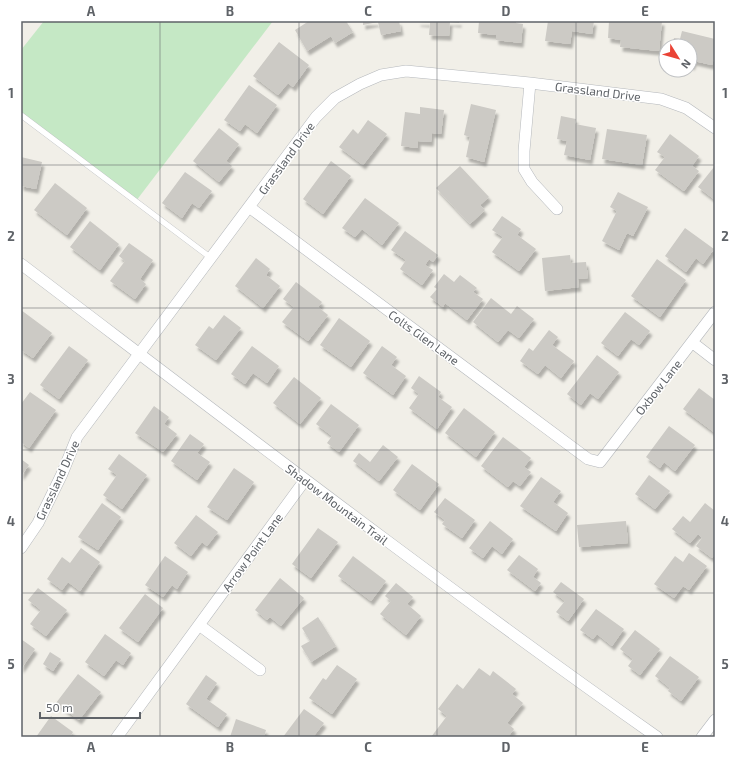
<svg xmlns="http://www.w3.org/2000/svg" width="736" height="758" viewBox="0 0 736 758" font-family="'Exo 2',sans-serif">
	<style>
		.green { fill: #c5e8c5 }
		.building { fill: #cccac5; filter: url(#shadow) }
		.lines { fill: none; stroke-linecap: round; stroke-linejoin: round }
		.lane-casing { stroke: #b5b8bc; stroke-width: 6 }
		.street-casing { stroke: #b5b8bc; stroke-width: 12 }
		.lane { stroke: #fff; stroke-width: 5.5 }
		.street { stroke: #fff; stroke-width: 11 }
		.grid { fill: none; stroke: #5f6368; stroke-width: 1; stroke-opacity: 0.55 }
		.labels { text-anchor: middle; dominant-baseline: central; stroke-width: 3; stroke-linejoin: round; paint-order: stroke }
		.street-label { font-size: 12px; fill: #5f6368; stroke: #fff }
		.neatline { fill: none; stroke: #5f6368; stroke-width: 1.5 }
		.grid-label { font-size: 13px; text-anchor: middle; font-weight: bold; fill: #5f6368 }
	</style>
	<defs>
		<filter id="shadow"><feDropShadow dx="2.5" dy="4.5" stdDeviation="1" flood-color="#0004"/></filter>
	</defs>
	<rect width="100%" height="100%" fill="#f1efe8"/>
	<path class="green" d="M44,21H273L136,201L21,115V50Z"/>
	<path class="building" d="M309,21H346L353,32L335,43L331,36L307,51L295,30Z
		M363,21H399L401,31L381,35L378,22L363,25Z
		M418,21H459V23L450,22L449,36L429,35L430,23L418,22Z
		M479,21H516V23L523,24L521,43L496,40V35L478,33Z
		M548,21H594L592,34L572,31L570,44L545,41Z
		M609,21H662L659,51L620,47L621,40L608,38Z
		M682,31L715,39V55L712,65L694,61L692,66L690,65V46H672L674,38L680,39Z
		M279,42L309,65L293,87L288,83L278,95L253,76Z
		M249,85L277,105L257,133L245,124L240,131L224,120Z
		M471,104L496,110L484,162L466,157L470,137L464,135Z
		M420,107L444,110L441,134L432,133L431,142L418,141V148L401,146L405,112L420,114Z
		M561,116L576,119L575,124L596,128L590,160L564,155L567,141L557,139Z
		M368,120L387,134L363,165L339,147L353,129L358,134Z
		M219,128L239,144L226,161L232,166L219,182L193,161Z
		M607,129L647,135L642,165L602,159Z
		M670,134L699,156L692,166L699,171L684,191L655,170L665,157L657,152Z
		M21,157L42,162L36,189L21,186Z
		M331,161L351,176L323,214L303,199Z
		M460,166L489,197L480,205L485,210L470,224L436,188Z
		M714,167L715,168V200L698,187Z
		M185,172L212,191L199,208L192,203L182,218L162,203Z
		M55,183L87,208L67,235L34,210Z
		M618,192L648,207L633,236L627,233L619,250L602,241L617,211L610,207Z
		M365,198L399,223L382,245L362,229L355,237L342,228Z
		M502,216L521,229L517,235L536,249L519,271L492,252L503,237L492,230Z
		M90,221L119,244L100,270L70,247Z
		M685,228L714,249L703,264L696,258L686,272L665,256Z
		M405,231L438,255L433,262L429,259L425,265L433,270L422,285L400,269L406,260L391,250Z
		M129,243L153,260L140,279L146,284L135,299L110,281L125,261L119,256Z
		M570,255L571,263L586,262L588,278L578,279L579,287L545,291L542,258Z
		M256,258L270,269L266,275L280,286L263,308L235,286Z
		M657,259L686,280L660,317L631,296Z
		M444,274L454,282L460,275L477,288L473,292L483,299L467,320L445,303L443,307L430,297L437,289L434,287Z
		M296,282L322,302L318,307L328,315L308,341L282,322L294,307L283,299Z
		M491,298L511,314L517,306L534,319L519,338L508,330L498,342L473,322Z
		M21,310L52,333L33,358L21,350Z
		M625,312L650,331L639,345L631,339L618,356L601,343Z
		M224,315L241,328L216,360L195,345L209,326L213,329Z
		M339,318L370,341L351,367L320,345Z
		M549,330L558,337L552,345L574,361L561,378L545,365L538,374L520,361L529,348L533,351Z
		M69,346L88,360L59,399L40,385Z
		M252,346L279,366L267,383L253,373L245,384L231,374Z
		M382,346L397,357L391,365L406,376L393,395L363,373Z
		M597,355L619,372L598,399L590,393L581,405L567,394Z
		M419,376L441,392L438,397L452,407L437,429L409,408L419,394L411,388Z
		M294,377L321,398L300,424L273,403Z
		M699,388L715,400V433L683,409Z
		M30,392L56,410L29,448L21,442V404Z
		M331,404L359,425L339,452L327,443L332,436L316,424Z
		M154,406L169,417L164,424L177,434L163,452L135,433Z
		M464,408L495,432L476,457L445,433Z
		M669,426L695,445L675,471L664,462L660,468L646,457Z
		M190,434L204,444L197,453L210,462L197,480L171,461Z
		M503,437L531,458L524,467L531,472L520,486L513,481L508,487L481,466Z
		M383,445L398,457L379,481L353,461L359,453L370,462Z
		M119,454L147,475L122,509L103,495L117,475L108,469Z
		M21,459L29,465L21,476Z
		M412,464L439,484L420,510L393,490Z
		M234,468L254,482L227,520L207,507Z
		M649,475L670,491L655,509L635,494Z
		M541,477L561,491L553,502L568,513L556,531L520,506Z
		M445,498L475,520L462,538L442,524L445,520L434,512Z
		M102,503L121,517L98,550L78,537Z
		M705,503L715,511V555L712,558L696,546L702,538L698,534L690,543L672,529L683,516L690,522Z
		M196,515L218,532L207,546L202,542L191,556L174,543Z
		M490,521L513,539L502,554L492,546L483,558L469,548Z
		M626,521L628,543L579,547L577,525Z
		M318,528L338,542L311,578L292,564Z
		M81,548L100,562L80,591L68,582L62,590L47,579L62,557L70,563Z
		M689,553L707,566L689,590L683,586L674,598L654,584L675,556L683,562Z
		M519,555L538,569L533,577L541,583L535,591L507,570Z
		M165,556L188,572L177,589L172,585L163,597L145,585Z
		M353,556L386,581L371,601L338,576Z
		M280,578L304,598L281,626L270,617L267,620L255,610Z
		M561,582L584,599L568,621L556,612L565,601L553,592Z
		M396,583L413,597L407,604L421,616L406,635L380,614L391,601L385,596Z
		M38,588L67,610L46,636L30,624L41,610L28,600Z
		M145,594L163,608L138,642L119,628Z
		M596,609L624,629L612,646L597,634L593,639L580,630Z
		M318,617L336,646L311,662L301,646L310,641L302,628Z
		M635,630L660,649L640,675L628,666L633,659L620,649Z
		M105,634L131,653L123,665L116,660L104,676L85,662Z
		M21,639L35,649L21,669Z
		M50,652L61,659L53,671L43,664Z
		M670,656L699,677L681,701L668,691L670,688L655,676Z
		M337,665L357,679L332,714L309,698L323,678L326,680Z
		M479,668L490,676L493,671L516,689L512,694L523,703L507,723L514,729L508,737H431L447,716L438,709L457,684L463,689Z
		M78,674L101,692L79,720L56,703Z
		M206,675L217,683L206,699L227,714L218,727L186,704Z
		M304,709L324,723L313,737H283Z
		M51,716L73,732L70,737H36Z
		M236,719L266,730L264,737H230Z"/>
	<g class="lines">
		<defs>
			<path id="lane" d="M21,115L211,258"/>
			<path id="street" d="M530,83L524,151V169L532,182L557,209
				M249,207L588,459L600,462L715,312
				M21,264C232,424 441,585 657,737
				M693,343L715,360
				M21,548L38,523L62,474L77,437L316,117L335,98L360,84L381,75L406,71L530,83L661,99L686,108L715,128
				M199,625L260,670
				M117,737L305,480
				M702,737L715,720"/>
		</defs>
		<use href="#lane" class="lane-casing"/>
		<use href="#street" class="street-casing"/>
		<use href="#lane" class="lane"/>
		<use href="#street" class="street"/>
	</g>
	<path class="grid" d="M160,21V737M299,21V737M437,21V737M576,21V737M21,165H715M21,308H715M21,450H715M21,593H715"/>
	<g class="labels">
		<g class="street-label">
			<text transform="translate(598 91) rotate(7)">Grassland Drive</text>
			<text transform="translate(286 158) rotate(-54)">Grassland Drive</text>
			<text transform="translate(424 337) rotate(36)">Colts Glen Lane</text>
			<text transform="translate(658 387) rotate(-52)">Oxbow Lane</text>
			<text transform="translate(57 480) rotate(-65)">Grassland Drive</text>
			<text transform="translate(337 504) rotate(37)">Shadow Mountain Trail</text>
			<text transform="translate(252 552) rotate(-54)">Arrow Point Lane</text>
		</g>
	</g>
	<rect width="736" height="758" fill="none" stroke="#ffffff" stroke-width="44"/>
	<g transform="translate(678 58) rotate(127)"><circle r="19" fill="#ffffff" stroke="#bfc1c3"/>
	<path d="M0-3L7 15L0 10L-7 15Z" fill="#ea4335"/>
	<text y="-6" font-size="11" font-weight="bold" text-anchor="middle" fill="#5f6368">N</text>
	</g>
	<path d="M40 712v6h100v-6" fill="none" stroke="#5f6368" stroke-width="2"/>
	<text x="46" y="712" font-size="12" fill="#5f6368" stroke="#ffffff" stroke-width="3" paint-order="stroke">50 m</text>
	<rect x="22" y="22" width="692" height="714" class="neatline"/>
	<g class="grid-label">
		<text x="91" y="16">A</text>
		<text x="230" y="16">B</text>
		<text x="368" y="16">C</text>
		<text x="506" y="16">D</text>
		<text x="645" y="16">E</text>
		<text x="11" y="98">1</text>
		<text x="725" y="98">1</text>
		<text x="11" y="241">2</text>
		<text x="725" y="241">2</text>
		<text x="11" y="384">3</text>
		<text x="725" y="384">3</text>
		<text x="11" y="526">4</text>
		<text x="725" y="526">4</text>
		<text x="11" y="669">5</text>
		<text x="725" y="669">5</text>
		<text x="91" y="752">A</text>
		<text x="230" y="752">B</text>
		<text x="368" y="752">C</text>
		<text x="506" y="752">D</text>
		<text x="645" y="752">E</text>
	</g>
</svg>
